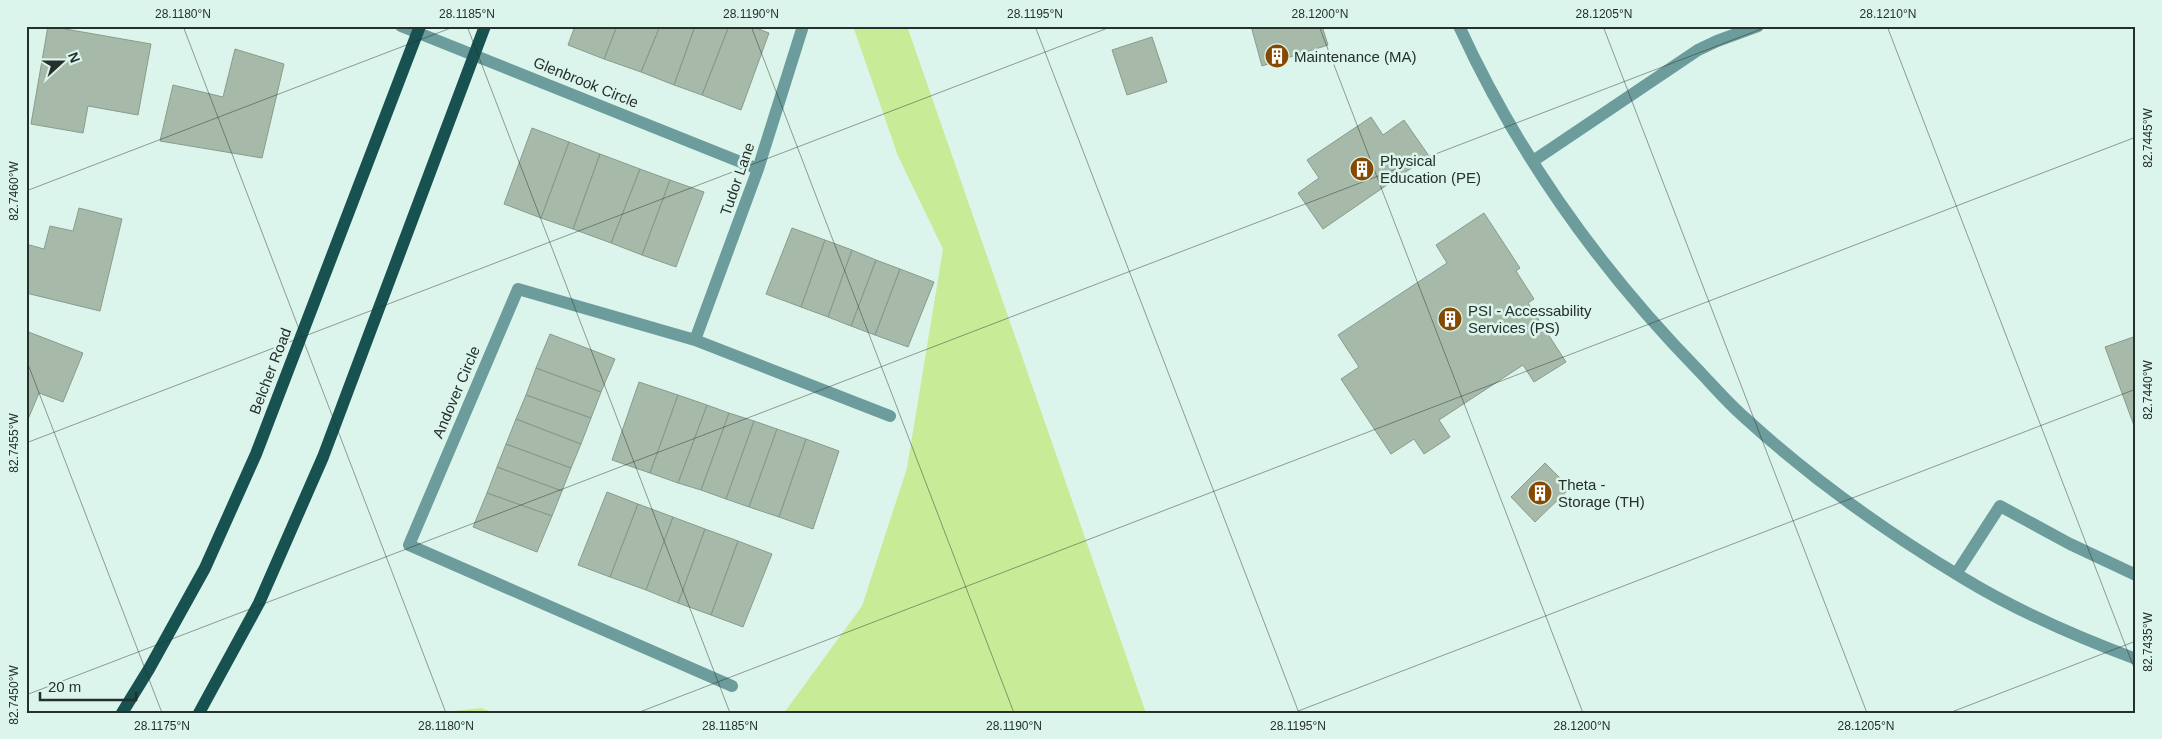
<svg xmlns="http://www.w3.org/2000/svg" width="2162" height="739" viewBox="0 0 2162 739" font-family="Arial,sans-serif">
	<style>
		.green { fill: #c8eb98 }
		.building { fill: #a7baaa; stroke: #8a9b8c }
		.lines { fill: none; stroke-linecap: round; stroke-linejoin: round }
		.minor { stroke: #6c9c9b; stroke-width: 12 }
		.major { stroke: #175150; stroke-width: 12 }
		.ticks { fill: none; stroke: #252f2b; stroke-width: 1; stroke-opacity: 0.45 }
		.labels { text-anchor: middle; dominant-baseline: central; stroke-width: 5; stroke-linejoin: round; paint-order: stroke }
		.poi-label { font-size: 15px; fill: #252f2b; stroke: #dbf5ec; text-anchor: start }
		.street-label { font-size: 15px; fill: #252f2b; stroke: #dbf5ec }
		.neatline { fill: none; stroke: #252f2b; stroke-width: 2 }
		.ticks-label { font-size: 12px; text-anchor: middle; fill: #252f2b }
	</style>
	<rect width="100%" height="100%" fill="#dbf5ec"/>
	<path class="green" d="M853,26H907L1146,713H784L862,606L907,468L943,249L898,156Z
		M481,708L495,713H433Z"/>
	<path class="building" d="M48,26L151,44L138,115L88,106L83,133L31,124Z
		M575,26H617L604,59L568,45Z
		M617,26H660L641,72L604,59Z
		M660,26H695L674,85L641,72Z
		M695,26H729L702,95L674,85Z
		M729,26H751L769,33L741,110L702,95Z
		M1251,26H1322L1328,45L1262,66Z
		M1152,37L1167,82L1127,95L1112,50Z
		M235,49L284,64L262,158L160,141L173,85L223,97Z
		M1371,117L1383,135L1404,120L1429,156L1323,229L1298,193L1319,178L1307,160Z
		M532,128L569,142L541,218L504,204Z
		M569,142L600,154L573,229L541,218Z
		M600,154L640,169L611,243L573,229Z
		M640,169L670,180L642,255L611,243Z
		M670,180L704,192L676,267L642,255Z
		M79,208L122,219L100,311L26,293V244L44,249L50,226L73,231Z
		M1484,213L1520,268L1516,271L1534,299L1528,303L1566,362L1534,382L1523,365L1439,420L1450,437L1424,454L1414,439L1391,454L1341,379L1359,367L1338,335L1447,263L1436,245Z
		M792,228L825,240L801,307L766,294Z
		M825,240L852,250L828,317L801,307Z
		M852,250L876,260L851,326L828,317Z
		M876,260L900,269L875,335L851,326Z
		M900,269L934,282L908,347L875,335Z
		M26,331L83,353L63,402L39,393L26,424Z
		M550,334L615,359L601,392L536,368Z
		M2136,336V431L2105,347Z
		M536,368L601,392L591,418L526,395Z
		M639,382L678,395L650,473L612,460Z
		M526,395L591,418L581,444L516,419Z
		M678,395L707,405L678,483L650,473Z
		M707,405L729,413L701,490L678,483Z
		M729,413L754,421L726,499L701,490Z
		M516,419L581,444L571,468L506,444Z
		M754,421L777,429L749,507L726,499Z
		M777,429L806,439L779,517L749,507Z
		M806,439L839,451L813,529L779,517Z
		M506,444L571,468L562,491L497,467Z
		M1545,463L1570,488L1535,522L1511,497Z
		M497,467L562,491L552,516L487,493Z
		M607,492L638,504L610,577L578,565Z
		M487,493L552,516L537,552L473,527Z
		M638,504L673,517L646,590L610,577Z
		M673,517L705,529L678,603L646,590Z
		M705,529L738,541L711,615L678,603Z
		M738,541L772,554L743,627L711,615Z"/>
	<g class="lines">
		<path class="minor" d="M401,26L758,169
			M1459,26C1518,155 1602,272 1701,373C1715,388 1729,404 1744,417C1811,478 1886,532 1963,578C2017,611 2077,637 2136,659
			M1533,161L1698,50L1717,41L1758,26
			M695,340L758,169L803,26
			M1956,574L2000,506L2070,544L2136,575
			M732,686L409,545L518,289L695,340L890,416"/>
		<path class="major" d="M122,713L149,669L205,568L256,454L420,26
			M199,713L259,603L323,457L485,26"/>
	</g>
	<path class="ticks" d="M183,26L446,713M467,26L730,713M751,26L1014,713M1035,26L1299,713M1319,26L1583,713M1603,26L1867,713M1887,26L2136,673M26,191L456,26M26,359L162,713M26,443L1113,26M26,695L1769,26M637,713L2136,137M1293,713L2136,389M1949,713L2136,641"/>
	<defs>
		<symbol id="building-disc" viewBox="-11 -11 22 22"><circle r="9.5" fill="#854902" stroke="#dbf5ec"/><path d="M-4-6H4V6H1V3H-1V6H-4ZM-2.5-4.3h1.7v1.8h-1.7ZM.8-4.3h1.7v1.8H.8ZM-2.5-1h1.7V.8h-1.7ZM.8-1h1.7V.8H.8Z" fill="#fff"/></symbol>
	</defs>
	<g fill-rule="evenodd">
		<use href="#building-disc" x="1263" y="42" width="28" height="28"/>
		<use href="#building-disc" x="1348" y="155" width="28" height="28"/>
		<use href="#building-disc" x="1436" y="305" width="28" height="28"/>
		<use href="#building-disc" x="1526" y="479" width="28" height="28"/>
	</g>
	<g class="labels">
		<g class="poi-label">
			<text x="1294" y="56">Maintenance (MA)</text>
			<text x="1380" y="160">Physical<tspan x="1380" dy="17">Education (PE)</tspan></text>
			<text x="1468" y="310">PSI - Accessability<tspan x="1468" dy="17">Services (PS)</tspan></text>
			<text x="1558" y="484">Theta -<tspan x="1558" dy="17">Storage (TH)</tspan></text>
		</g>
		<g class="street-label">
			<text transform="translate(586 82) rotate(22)">Glenbrook Circle</text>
			<text transform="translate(737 179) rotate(-71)">Tudor Lane</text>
			<text transform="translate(270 371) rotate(-69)">Belcher Road</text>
			<text transform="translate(456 392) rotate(-67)">Andover Circle</text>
		</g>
	</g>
	<rect width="2162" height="739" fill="none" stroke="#dbf5ec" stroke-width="55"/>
	<g transform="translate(62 62) rotate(69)" stroke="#dbf5ec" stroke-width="4" paint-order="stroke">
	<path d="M0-4L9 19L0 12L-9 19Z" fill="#252f2b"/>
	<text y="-8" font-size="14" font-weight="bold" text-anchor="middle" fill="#252f2b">N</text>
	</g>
	<path d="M40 692v8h96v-8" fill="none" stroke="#252f2b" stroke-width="2.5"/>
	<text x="48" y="692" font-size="15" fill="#252f2b" stroke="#dbf5ec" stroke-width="4" paint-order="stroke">20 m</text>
	<rect x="28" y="28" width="2106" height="684" class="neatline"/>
	<g class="ticks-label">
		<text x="183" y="18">28.1180°N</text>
		<text x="467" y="18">28.1185°N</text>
		<text x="751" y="18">28.1190°N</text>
		<text x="1035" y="18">28.1195°N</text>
		<text x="1320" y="18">28.1200°N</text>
		<text x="1604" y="18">28.1205°N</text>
		<text x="1888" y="18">28.1210°N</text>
		<text transform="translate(2148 138) rotate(-90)" y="4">82.7445°W</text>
		<text transform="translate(14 191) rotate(-90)" y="4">82.7460°W</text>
		<text transform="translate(2148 390) rotate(-90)" y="4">82.7440°W</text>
		<text transform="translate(14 443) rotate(-90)" y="4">82.7455°W</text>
		<text transform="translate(2148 642) rotate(-90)" y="4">82.7435°W</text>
		<text transform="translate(14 695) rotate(-90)" y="4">82.7450°W</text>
		<text x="162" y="730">28.1175°N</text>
		<text x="446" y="730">28.1180°N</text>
		<text x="730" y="730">28.1185°N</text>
		<text x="1014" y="730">28.1190°N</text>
		<text x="1298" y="730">28.1195°N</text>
		<text x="1582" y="730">28.1200°N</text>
		<text x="1866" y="730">28.1205°N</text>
	</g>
</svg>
